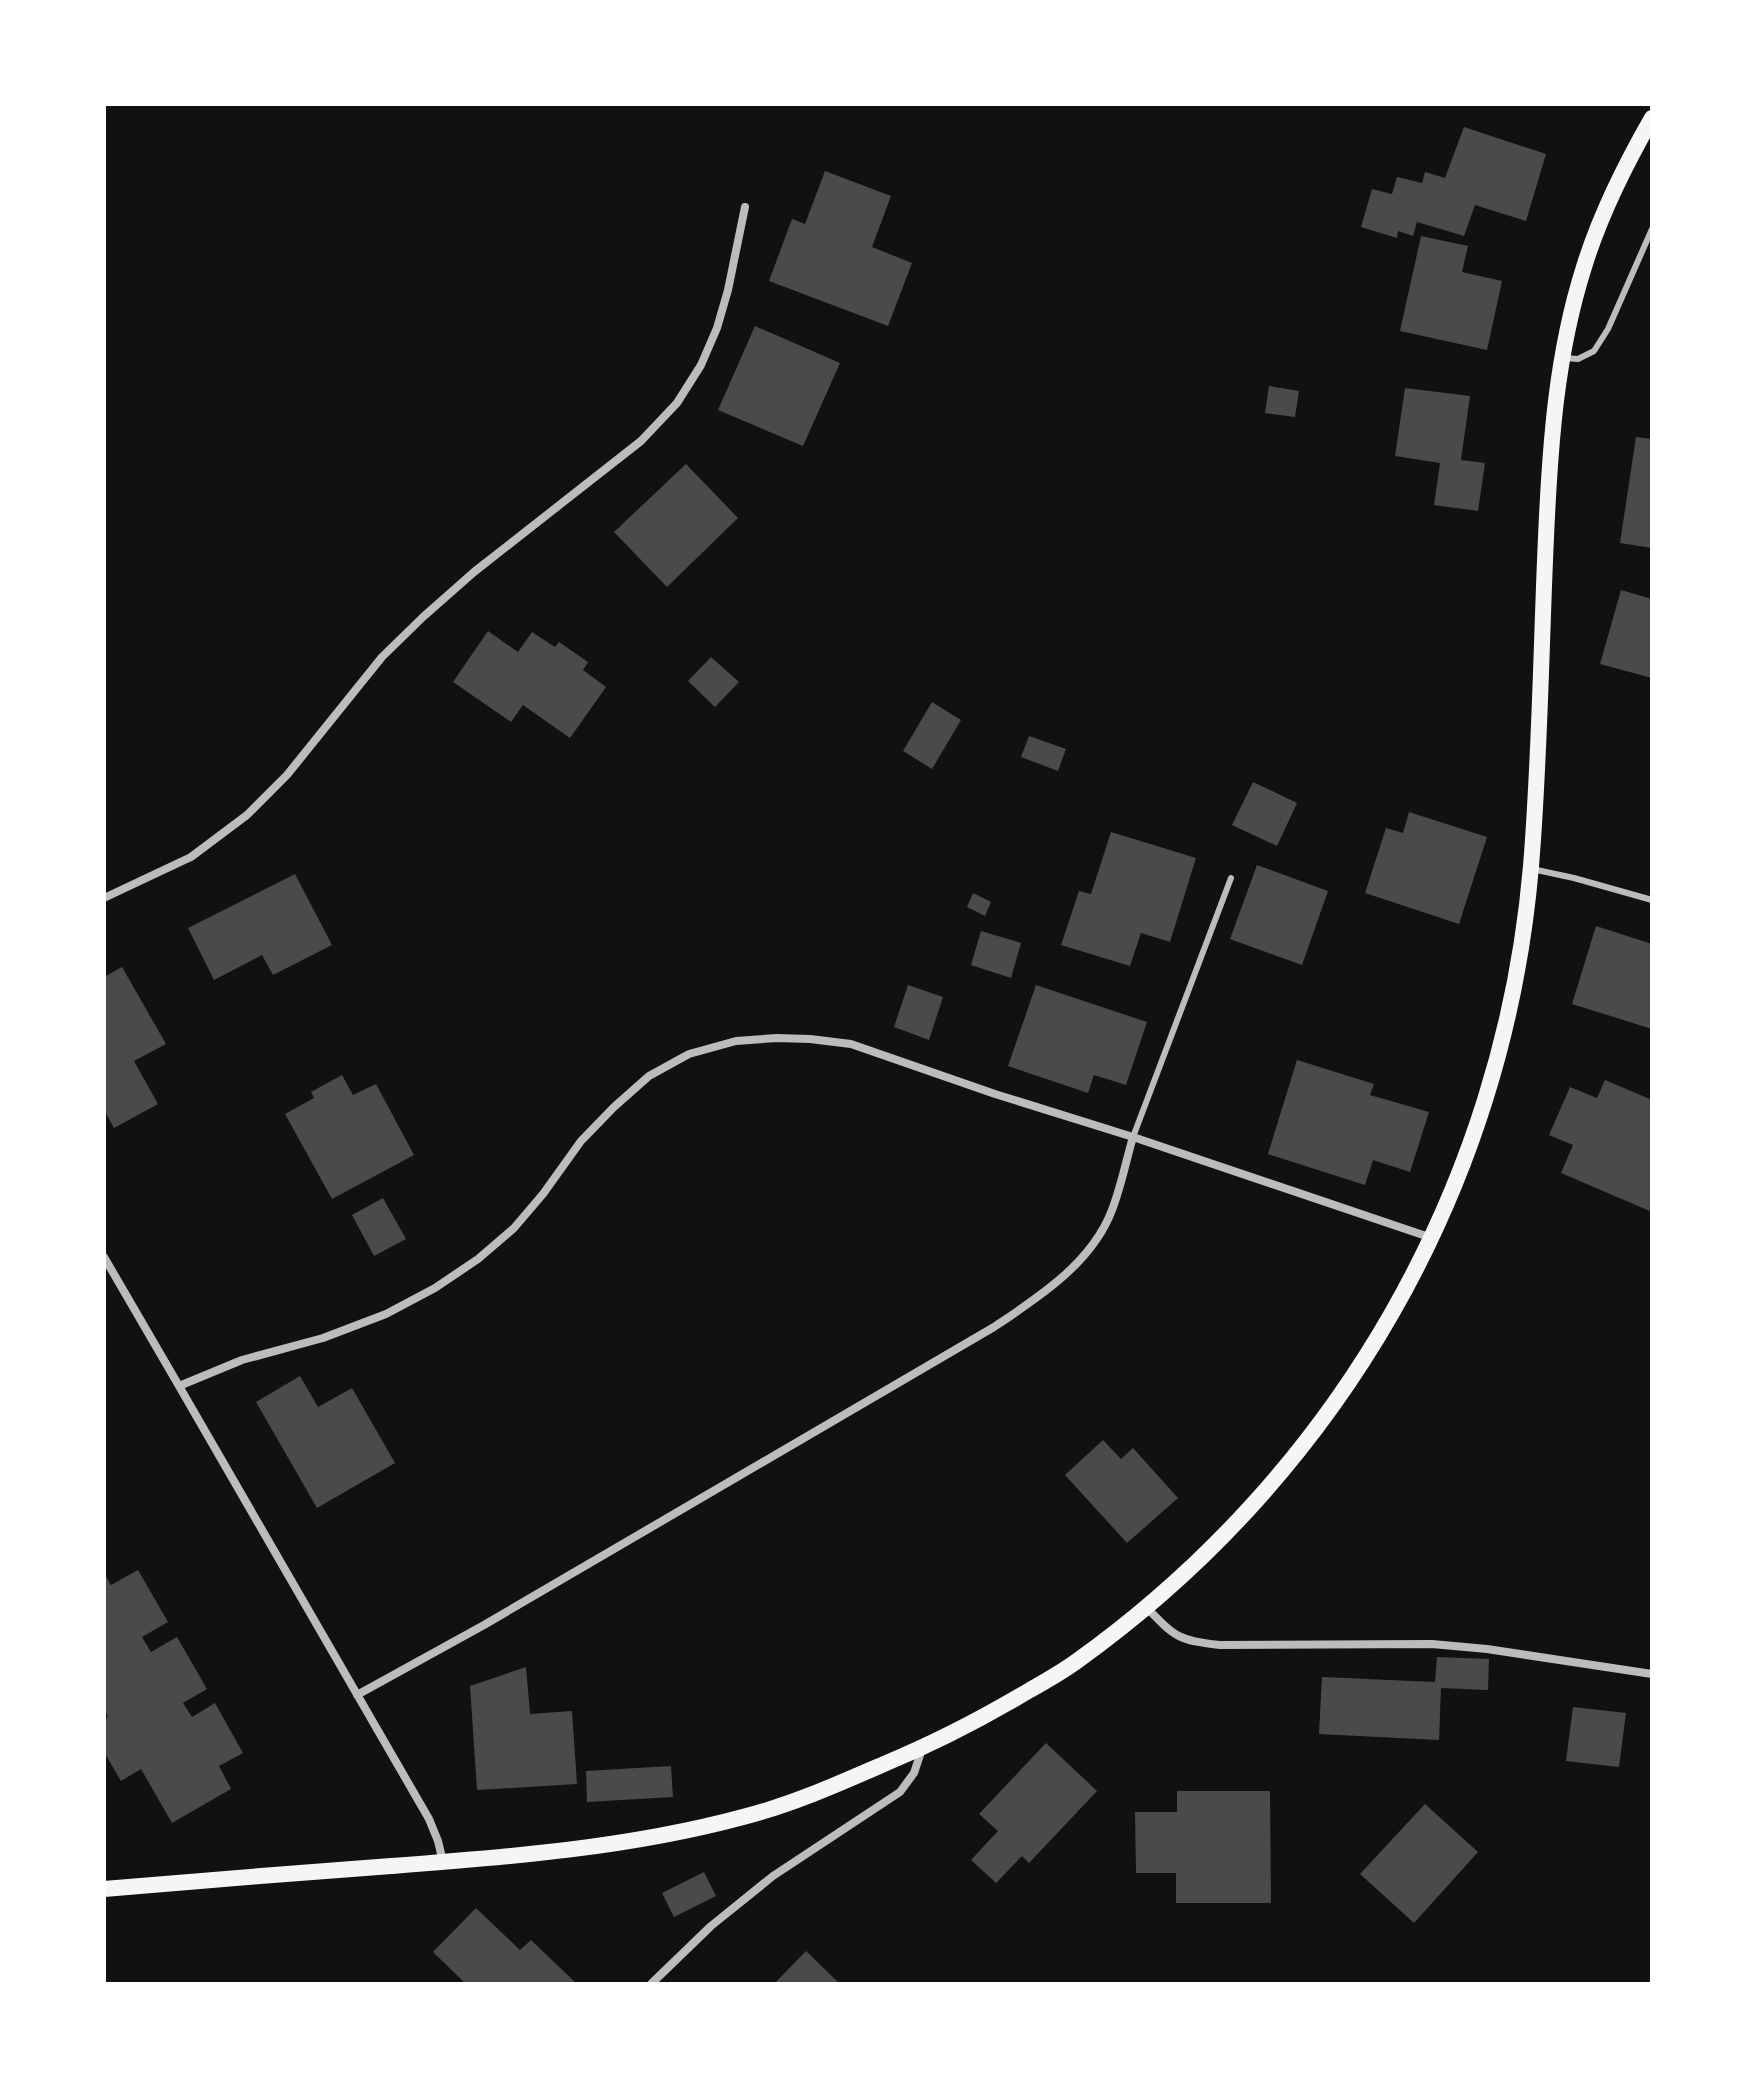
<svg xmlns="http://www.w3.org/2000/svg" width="1756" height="2088" viewBox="0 0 1756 2088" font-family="'DejaVu Sans',sans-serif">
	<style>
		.building { fill: #4a4a4a }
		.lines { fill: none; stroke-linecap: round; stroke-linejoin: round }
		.service { stroke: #bcbcbc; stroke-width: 6 }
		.minor { stroke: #bcbcbc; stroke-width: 8 }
		.secondary { stroke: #f5f5f5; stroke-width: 16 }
	</style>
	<rect width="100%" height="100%" fill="#111"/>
	<path class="building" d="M1464,127L1546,154L1526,221L1475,205L1464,236L1417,222L1413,236L1398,231L1397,238L1361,227L1372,189L1392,194L1397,177L1422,183L1425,172L1445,178Z
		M825,171L891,196L872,247L912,263L888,326L769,281L792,219L805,224Z
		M1421,236L1468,246L1462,272L1502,281L1487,350L1400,331Z
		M755,326L840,363L803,446L718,410Z
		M1269,386L1299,391L1295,417L1265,413Z
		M1405,388L1470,396L1461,460L1485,463L1478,511L1434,505L1440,463L1395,456Z
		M1636,437L1652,439V548L1620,543Z
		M686,464L738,518L667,587L614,532Z
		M1621,590L1652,599V678L1600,664Z
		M488,631L518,652L532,632L555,647L559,642L588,662L583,670L606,687L570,738L523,705L511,722L453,682Z
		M711,657L739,682L715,707L688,681Z
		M932,702L961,720L932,769L903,751Z
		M1029,736L1066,749L1058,771L1021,757Z
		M1253,782L1297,803L1277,846L1232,825Z
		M1409,812L1487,837L1459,924L1365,893L1386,828L1403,833Z
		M1111,832L1196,858L1170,942L1141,933L1130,966L1061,945L1079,891L1091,894Z
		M1257,865L1328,891L1302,965L1230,939Z
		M295,874L332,945L273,975L262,955L214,980L188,928Z
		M973,893L991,902L985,916L967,907Z
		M1596,926L1652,944V1029L1572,1004Z
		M981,931L1021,943L1011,978L971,965Z
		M122,967L166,1044L134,1061L158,1104L114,1128L104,1110V977Z
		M908,985L943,997L929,1040L894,1027Z
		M1036,985L1147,1022L1126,1085L1094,1075L1088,1093L1008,1066Z
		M1297,1060L1374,1084L1370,1095L1429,1112L1410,1172L1373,1160L1365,1185L1268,1154Z
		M342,1075L353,1095L376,1084L414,1155L332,1199L285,1114L314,1098L311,1092Z
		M1605,1080L1652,1100V1212L1561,1173L1573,1145L1549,1135L1570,1087L1597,1098Z
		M383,1198L406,1239L374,1256L352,1215Z
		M300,1376L318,1407L352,1388L395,1463L317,1508L256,1402Z
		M1103,1440L1121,1459L1133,1448L1178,1498L1127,1543L1065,1475Z
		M138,1570L168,1622L142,1637L151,1652L177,1637L207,1689L183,1703L192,1717L215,1703L243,1753L219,1766L231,1789L172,1823L141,1769L121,1781L104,1752V1719L108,1717L104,1709V1573L111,1585Z
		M1437,1657L1489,1659L1488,1690L1441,1688L1439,1740L1319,1734L1322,1677L1435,1682Z
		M526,1667L530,1714L572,1711L577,1784L477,1790L470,1686Z
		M1573,1707L1626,1713L1619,1767L1566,1761Z
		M1046,1743L1097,1791L1029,1863L1022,1856L996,1883L971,1860L998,1831L979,1814Z
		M671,1766L673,1797L587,1802L586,1771Z
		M1177,1791H1270L1271,1903H1176V1873H1136L1135,1812H1177Z
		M1425,1804L1478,1852L1414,1923L1360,1874Z
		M704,1872L716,1896L674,1917L662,1893Z
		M476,1908L520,1950L531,1940L577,1984H466L433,1952Z
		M806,1951L840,1984H774Z"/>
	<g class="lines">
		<path class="service" d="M1565,358L1578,359L1594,351L1608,329L1652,229
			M1532,869L1574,878L1652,900
			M1133,1137L1231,878"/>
		<path class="minor" d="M104,898L191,857L247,815L287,775L382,657L423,617L474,572L641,441L677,403L701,365L717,328L728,290L745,207
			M104,1257L179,1386L242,1360L323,1338L386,1314L435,1288L478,1259L514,1228L543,1194L581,1141L614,1107L649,1076L689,1054L736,1041L777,1038L810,1039L851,1044L995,1094L1133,1137L1432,1238
			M179,1386L429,1819L438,1841L443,1862
			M1147,1608C1176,1638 1178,1640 1220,1645L1432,1644L1487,1649L1652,1674
			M357,1695L484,1625L994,1327C1039,1297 1092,1263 1112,1210C1121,1187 1126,1161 1133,1137
			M651,1984L711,1926L773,1876L900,1792L914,1773L922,1749"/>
		<path class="secondary" d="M104,1889C200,1881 295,1873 391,1866C509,1857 628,1848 743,1817C791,1805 838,1784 884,1764C935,1743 983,1718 1030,1690C1046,1681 1062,1672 1077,1661C1338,1474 1504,1186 1531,866C1540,757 1541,647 1546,537C1550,446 1556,355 1584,267C1600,215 1625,165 1652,118"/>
	</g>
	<rect width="1756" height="2088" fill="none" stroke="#ffffff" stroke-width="212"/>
</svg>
